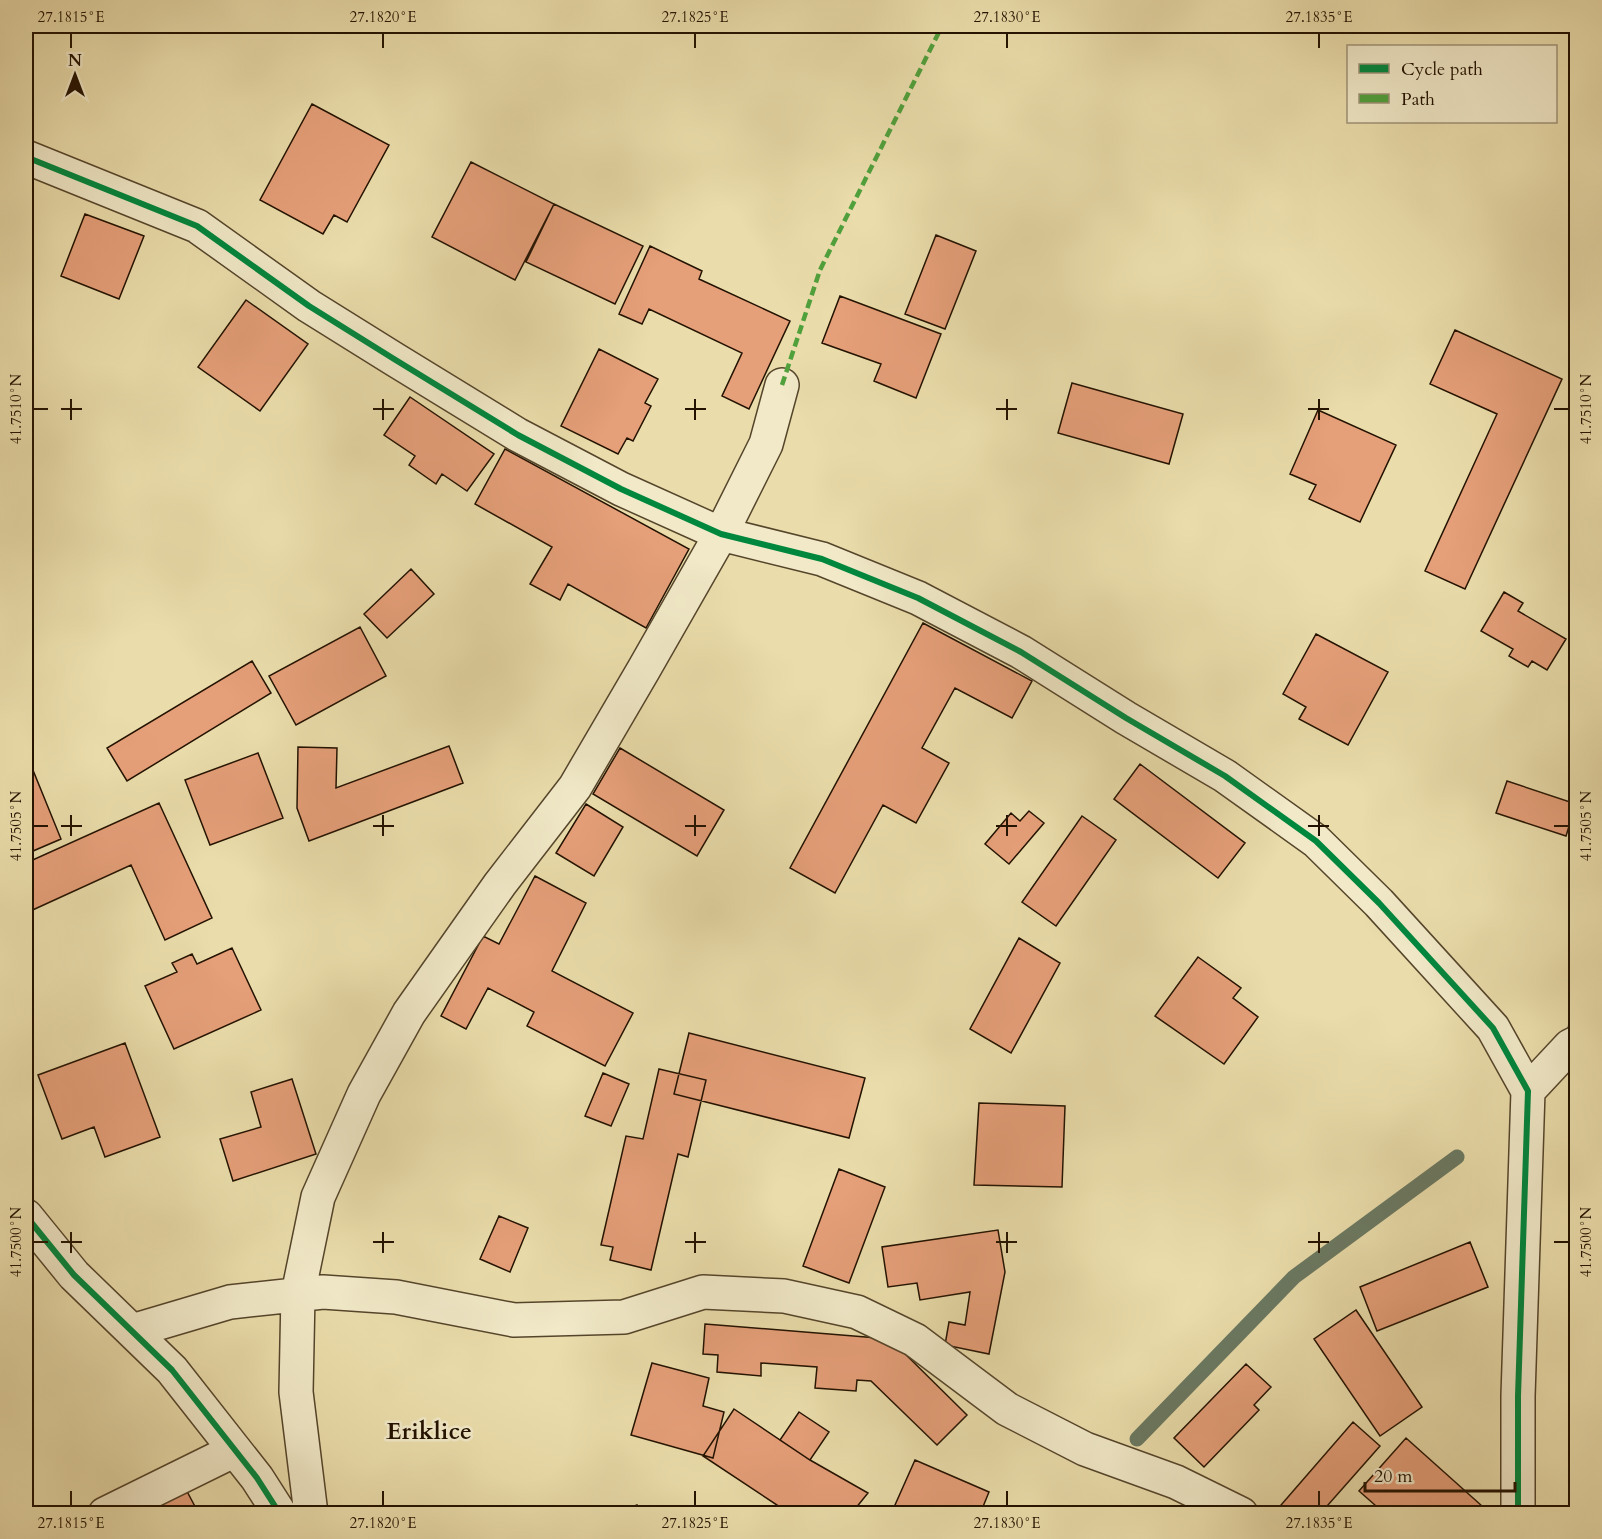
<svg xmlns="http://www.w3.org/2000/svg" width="1602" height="1539" viewBox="0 0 1602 1539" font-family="Cardo,serif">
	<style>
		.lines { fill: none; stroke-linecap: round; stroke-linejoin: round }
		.stream { stroke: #6a7962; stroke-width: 15 }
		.building { fill: #e59f79; stroke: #231200; stroke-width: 1.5 }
		.minor-casing { stroke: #55452b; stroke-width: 36 }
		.minor { stroke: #f1e9c8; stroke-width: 33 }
		.quiet { stroke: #50a03c; stroke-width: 4.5; stroke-dasharray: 9 4.5; stroke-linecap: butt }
		.cycleway-casing { stroke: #f1e9c8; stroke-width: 10 }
		.cycleway { stroke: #00873e; stroke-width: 6 }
		.ticks { fill: none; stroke: #231200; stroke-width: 2 }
		.labels { text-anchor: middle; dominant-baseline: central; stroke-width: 5; stroke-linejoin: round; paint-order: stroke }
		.quarter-label { font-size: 24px; font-weight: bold; fill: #231200; stroke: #f1e9c8 }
		.neatline { fill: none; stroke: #231200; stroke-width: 2 }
		.ticks-label { font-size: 15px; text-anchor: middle; fill: #231200 }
	</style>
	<rect width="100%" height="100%" fill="#eaddab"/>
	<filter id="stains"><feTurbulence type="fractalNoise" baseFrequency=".00333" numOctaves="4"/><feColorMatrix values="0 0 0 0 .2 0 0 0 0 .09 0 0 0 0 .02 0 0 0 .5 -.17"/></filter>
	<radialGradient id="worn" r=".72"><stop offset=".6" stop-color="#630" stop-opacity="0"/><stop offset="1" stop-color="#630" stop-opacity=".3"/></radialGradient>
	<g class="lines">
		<path class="stream" d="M1575,1027L1576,1026
			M1137,1439L1294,1277L1457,1157"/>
	</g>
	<path class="building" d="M312,104L389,145L347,222L334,215L323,234L260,200Z
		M471,162L554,204L515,280L432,237Z
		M554,204L643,246L615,304L526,262Z
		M85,214L144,236L119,299L61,276Z
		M936,235L976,251L945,329L905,314Z
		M650,246L702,271L699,279L790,321L749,409L722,396L742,353L649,309L642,324L619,314Z
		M840,296L941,334L916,398L874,381L881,364L822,343Z
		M246,300L308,344L260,411L198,367Z
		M1455,330L1562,379L1465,589L1425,571L1497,414L1430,384Z
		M599,349L658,379L645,403L651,406L633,441L627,438L618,454L561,426Z
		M1072,383L1183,414L1169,464L1058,433Z
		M410,397L494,454L467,491L442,474L436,484L409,465L415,456L384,435Z
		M1318,410L1396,445L1360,522L1309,499L1316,485L1290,474Z
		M505,449L689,549L646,628L568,584L560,600L530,584L552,547L475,504Z
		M411,569L434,594L387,638L364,614Z
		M1504,592L1523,603L1518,611L1566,639L1547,670L1532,661L1528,667L1509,656L1513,649L1481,631Z
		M923,623L1032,681L1012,718L955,688L922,748L949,763L916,823L883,805L835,893L790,868Z
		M360,627L386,676L296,725L269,676Z
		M1316,634L1388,672L1348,745L1299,719L1306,707L1283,694Z
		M252,661L271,693L127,781L107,748Z
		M449,746L463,783L309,841L297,808L298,747L337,748L336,788Z
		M620,748L724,810L697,856L593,794Z
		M26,753L61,839L26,854Z
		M258,753L283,818L210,845L185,780Z
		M1140,764L1245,843L1218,878L1114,799Z
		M1507,781L1576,804L1566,836L1496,813Z
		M159,803L212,918L165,940L131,865L26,913V863Z
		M586,804L623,827L594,876L556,853Z
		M1029,811L1044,823L1009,864L985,844L1011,813L1020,821Z
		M1082,816L1116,840L1056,926L1022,902Z
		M535,876L586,903L552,971L633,1013L605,1066L527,1026L534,1012L488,988L466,1029L441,1016L483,936L499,944Z
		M1019,938L1060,963L1011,1053L970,1029Z
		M232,948L261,1010L174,1049L145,986L177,972L172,963L192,954L197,964Z
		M1198,957L1241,988L1233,998L1258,1017L1224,1064L1155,1016Z
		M689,1033L865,1078L849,1138L674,1094Z
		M125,1043L160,1137L105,1157L94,1127L62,1139L38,1075Z
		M659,1069L706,1080L688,1157L678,1154L651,1270L610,1260L613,1247L601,1245L626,1136L643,1139Z
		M603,1073L629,1084L611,1126L585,1116Z
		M292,1079L316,1154L233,1181L220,1139L261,1127L251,1092Z
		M979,1103L1065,1106L1062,1187L974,1185Z
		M839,1169L885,1187L849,1283L803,1266Z
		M499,1216L528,1228L510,1272L480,1259Z
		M998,1230L1005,1272L989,1354L945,1345L949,1322L965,1325L970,1292L920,1300L917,1283L888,1287L882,1247Z
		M1470,1242L1488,1287L1377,1331L1360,1287Z
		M1356,1310L1422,1407L1380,1436L1314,1339Z
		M705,1324L890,1339L967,1415L937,1445L871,1381L857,1380L856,1391L815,1388L817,1367L761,1363V1376L717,1372L718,1355L703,1354Z
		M652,1363L709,1378L703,1406L724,1412L713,1458L631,1435Z
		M1246,1364L1271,1387L1254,1405L1259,1410L1204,1467L1174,1438Z
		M734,1409L810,1460L868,1493L851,1514H771L777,1505L703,1456Z
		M799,1412L829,1432L810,1460L780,1440Z
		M1353,1422L1380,1446L1320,1514H1277L1275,1512Z
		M1406,1438L1482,1506L1475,1514H1400L1391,1506L1384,1513L1359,1491Z
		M915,1460L989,1492L980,1514H891Z
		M182,1482L199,1514H124Z
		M637,1505L640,1514H612Z
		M1173,1507L1181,1514H1167Z"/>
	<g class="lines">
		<defs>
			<path id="minor" d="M26,157L197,226L309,306L394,359L518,435L621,489L721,534L822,559L918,598L1021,652L1126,718L1225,776L1316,841L1379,903L1493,1028L1528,1091L1518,1396V1514
				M1528,1091L1570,1046L1576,1043
				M26,1216L74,1275L172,1370L257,1478L280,1514
				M132,1331L230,1302L323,1292L396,1297L514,1320L624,1317L703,1292L784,1296L857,1312L915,1340L1007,1409L1085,1449L1176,1482L1241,1514
				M105,1514L235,1450
				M311,1514L296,1392L298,1294L318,1197L364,1094L409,1013L500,884L575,787L644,669L721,534L766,444L782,385"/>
		</defs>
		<use href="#minor" class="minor-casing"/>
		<use href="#minor" class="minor"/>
		<path class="quiet" d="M782,385L820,270L942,26"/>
		<defs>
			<path id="cycleway" d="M26,157L197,226L309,306L394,359L518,435L621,489L721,534L822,559L918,598L1021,652L1126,718L1225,776L1316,841L1379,903L1493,1028L1528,1091L1518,1396V1514
				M26,1216L74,1275L172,1370L257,1478L280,1514"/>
		</defs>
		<use href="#cycleway" class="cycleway-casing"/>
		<use href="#cycleway" class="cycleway"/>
	</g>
	<path class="ticks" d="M71,33V48M383,33V48M695,33V48M1007,33V48M1319,33V48M71,399V420M383,399V420M695,399V420M1007,399V420M1319,399V420M33,409H48M61,409H82M373,409H394M685,409H706M996,409H1017M1308,409H1329M1554,409H1569M71,815V836M383,815V836M695,815V836M1007,815V836M1319,815V836M33,826H48M61,826H82M373,826H394M685,826H706M996,826H1017M1308,826H1329M1554,826H1569M71,1232V1253M383,1232V1253M695,1232V1253M1007,1232V1253M1319,1232V1253M33,1242H48M61,1242H82M373,1242H394M685,1242H706M996,1242H1017M1308,1242H1329M1554,1242H1569M71,1491V1506M383,1491V1506M695,1491V1506M1007,1491V1506M1319,1491V1506"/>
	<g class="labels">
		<g class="quarter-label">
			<text x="429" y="1431">Eriklice</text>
		</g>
	</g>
	<rect width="1602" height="1539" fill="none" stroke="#eaddab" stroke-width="66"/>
	<rect x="1347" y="45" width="210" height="78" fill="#f1e9c8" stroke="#9f9378" stroke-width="1.5"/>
	<rect x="1359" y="64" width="30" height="9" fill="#00873e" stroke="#9f9378" stroke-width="1.5"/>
	<text x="1401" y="75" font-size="18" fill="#231200">Cycle path</text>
	<rect x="1359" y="94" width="30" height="9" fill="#50a03c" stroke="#9f9378" stroke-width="1.5"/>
	<text x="1401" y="105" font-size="18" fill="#231200">Path</text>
	<g transform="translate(75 75)" stroke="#f1e9c8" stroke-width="4.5" paint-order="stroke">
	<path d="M0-4.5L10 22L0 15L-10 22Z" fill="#231200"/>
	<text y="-9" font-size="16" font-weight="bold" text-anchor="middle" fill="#231200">N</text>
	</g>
	<path d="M1365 1482v9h150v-9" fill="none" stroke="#231200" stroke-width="3"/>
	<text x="1374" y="1482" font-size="18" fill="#231200" stroke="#f1e9c8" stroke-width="4.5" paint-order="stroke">20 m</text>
	<rect x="33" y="33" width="1536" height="1473" class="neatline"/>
	<g class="ticks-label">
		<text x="71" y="22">27.1815°E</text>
		<text x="383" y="22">27.1820°E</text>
		<text x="695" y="22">27.1825°E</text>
		<text x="1007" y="22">27.1830°E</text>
		<text x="1319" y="22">27.1835°E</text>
		<text transform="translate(16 409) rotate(-90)" y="5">41.7510°N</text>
		<text transform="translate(1586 409) rotate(-90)" y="5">41.7510°N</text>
		<text transform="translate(16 826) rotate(-90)" y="5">41.7505°N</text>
		<text transform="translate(1586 826) rotate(-90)" y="5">41.7505°N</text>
		<text transform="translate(16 1242) rotate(-90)" y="5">41.7500°N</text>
		<text transform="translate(1586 1242) rotate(-90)" y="5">41.7500°N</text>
		<text x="71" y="1528">27.1815°E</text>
		<text x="383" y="1528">27.1820°E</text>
		<text x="695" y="1528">27.1825°E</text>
		<text x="1007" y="1528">27.1830°E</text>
		<text x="1319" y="1528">27.1835°E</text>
	</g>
	<rect width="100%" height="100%" filter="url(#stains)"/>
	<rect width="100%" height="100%" fill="url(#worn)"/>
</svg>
